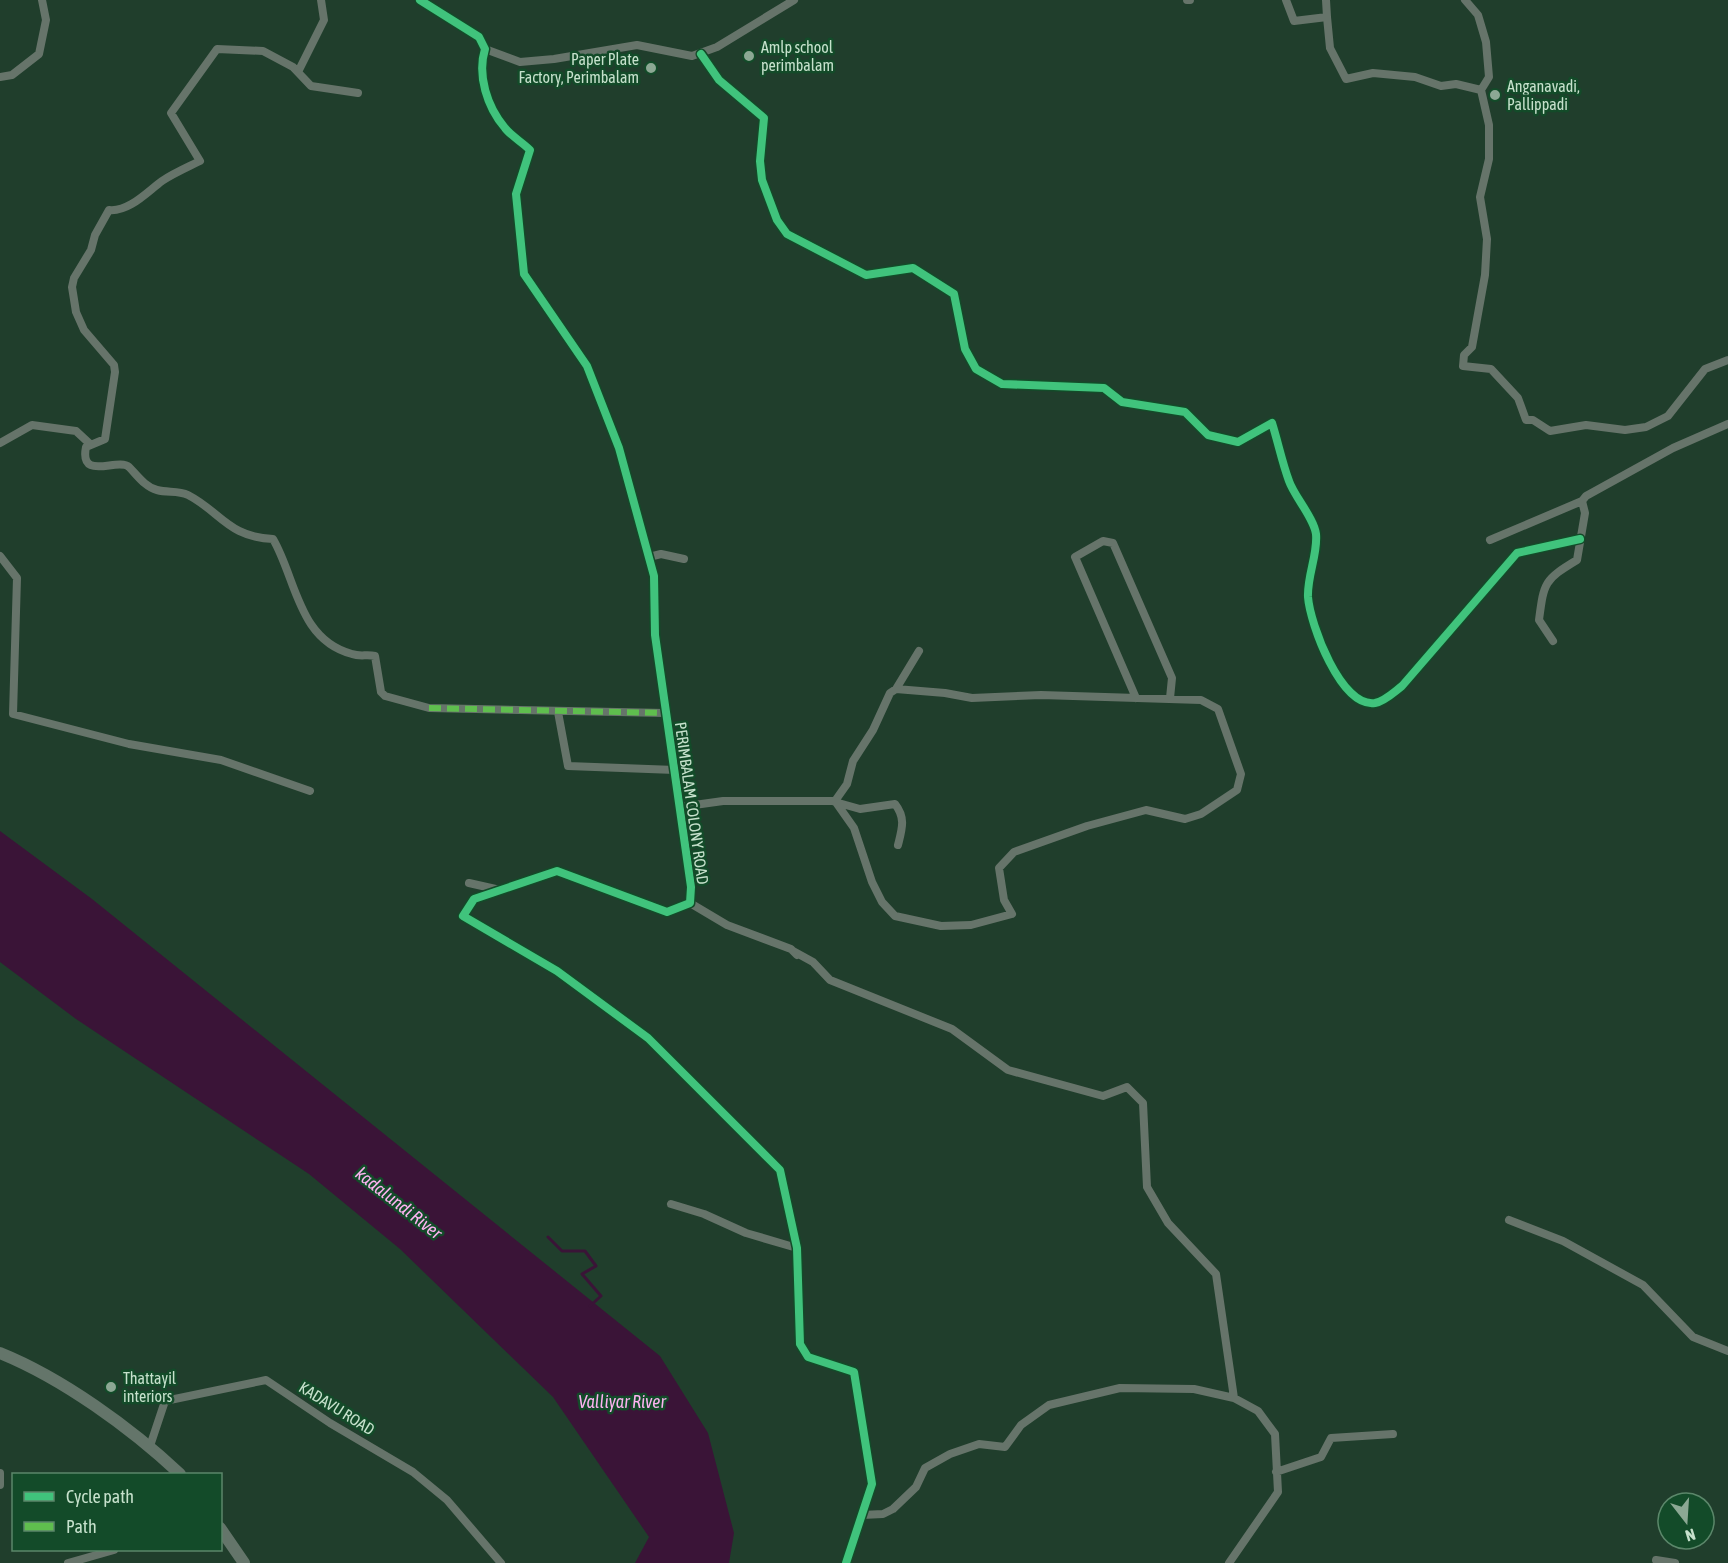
<svg xmlns="http://www.w3.org/2000/svg" width="1728" height="1563" viewBox="0 0 1728 1563" font-family="'Asap Condensed',sans-serif">
	<style>
		.water { fill: #3a1437 }
		.lines { fill: none; stroke-linecap: round; stroke-linejoin: round }
		.stream { stroke: #3a1437; stroke-width: 3 }
		.minor { stroke: #66746a; stroke-width: 8 }
		.secondary { stroke: #64756a; stroke-width: 12 }
		.quiet { stroke: #5fbe4e; stroke-width: 6; stroke-dasharray: 12 6; stroke-linecap: butt }
		.cycleway-casing { stroke: #134b29; stroke-width: 11 }
		.cycleway { stroke: #40c37c; stroke-width: 8 }
		.poi-dot { fill: #8ca894; stroke: #134b29; stroke-width: 2 }
		.labels { text-anchor: middle; dominant-baseline: central; stroke-width: 5; stroke-linejoin: round; paint-order: stroke }
		.poi-label { font-size: 16px; fill: #c6e1cc; stroke: #134b29; text-anchor: start }
		.street-label { font-size: 16px; fill: #c6e1cc; stroke: #134b29 }
		.water-label { font-size: 18px; font-style: italic; fill: #fdb2f1; stroke: #134b29 }
	</style>
	<rect width="100%" height="100%" fill="#203e2c"/>
	<path class="water" d="M0,831L92,899L660,1356L708,1433L734,1533L729,1563H635L649,1537L553,1397L400,1249L309,1174L76,1019L0,962Z"/>
	<g class="lines">
		<path class="stream" d="M548,1237L562,1251H585L596,1266L582,1274L601,1296L590,1306"/>
		<path class="minor" d="M420,0L479,37L485,49C477,75 487,107 505,128C511,136 522,142 530,150L516,194L524,274L587,366L619,448L654,576L655,635L691,887L690,903L667,912L557,871L474,899L463,916L557,971L648,1038L780,1170L797,1248L800,1344L808,1357L854,1372L872,1484L846,1563
			M1187,0H1190
			M1286,0L1294,21L1327,17L1330,48L1346,79L1373,73L1415,77L1441,86L1456,84L1481,90
			M1326,0L1327,17
			M1465,0L1478,15L1486,42L1489,77L1481,90
			M485,49L520,62L554,59L637,45L692,56L717,47L794,0
			M701,54L719,80L764,118L760,161L762,180L777,220L787,234L866,275L913,268L954,294L965,349L976,369L1002,384L1104,388L1122,402L1185,412L1208,435L1238,442L1272,423C1278,442 1282,462 1289,481C1294,496 1314,518 1316,534C1318,554 1307,576 1308,597C1310,624 1341,708 1375,703C1385,701 1394,692 1402,686L1517,553L1580,539
			M298,72L324,20L321,0
			M0,77L12,75L39,54L46,20L42,0
			M1481,90L1489,125V159L1480,197L1487,239L1485,275L1472,347L1464,355L1463,366L1491,369L1518,398L1526,420H1533L1550,431L1586,425L1625,430L1646,427L1668,416L1705,369L1728,360
			M358,93L311,86L293,67L263,51L217,49L171,113L200,161C188,167 174,173 162,181C147,192 129,212 109,210L95,235L91,250L74,278L72,287L76,312L84,330L114,365L115,372L105,439L86,447C79,482 118,457 129,467C137,475 145,487 157,490C168,493 178,490 188,495C221,512 228,537 273,539C296,578 298,640 352,654C360,657 367,654 375,656L381,692L385,696L429,708L665,713
			M0,443L32,425L76,431L90,444
			M1490,540L1582,501L1586,496L1673,448L1728,424
			M0,556L17,578L13,714L129,744L221,760L310,791
			M649,557L661,554L684,559
			M1553,641L1539,620C1544,582 1544,580 1577,560L1585,513L1582,501
			M896,689L919,651
			M1136,698L1075,557L1103,541L1113,543L1172,678L1170,698
			M558,712L568,766L675,770
			M835,802L860,809L895,804C906,818 902,829 898,845
			M680,807L723,801H835L847,784L853,761L873,730L890,693L896,689L945,693L972,698L1041,695L1201,700L1218,709L1241,774L1237,790L1201,814L1185,819L1146,810L1087,826L1014,852L999,868L1004,900L1012,914L971,925L941,926L895,916L882,902L872,882L854,828L835,801
			M469,883L500,890
			M690,903L727,925L791,949L797,955
			M793,951L813,962L830,980L952,1029L1008,1070L1103,1096L1127,1087L1143,1103L1147,1187L1168,1223L1216,1274L1234,1398
			M671,1204L704,1214L746,1233L797,1248
			M1509,1220L1563,1241L1643,1285L1693,1337L1728,1351
			M150,1446L165,1401L266,1380L330,1423L413,1472L447,1500L501,1563
			M1276,1472L1321,1457L1331,1438L1393,1434
			M0,1473V1485
			M862,1515L883,1514L893,1509L916,1487L925,1468L950,1454L979,1444L1005,1447L1021,1425L1049,1405L1120,1388L1194,1389L1234,1398L1258,1411L1275,1434L1278,1492L1229,1563
			M1656,1560L1675,1563
			M68,1563L114,1550"/>
		<path class="secondary" d="M0,1353C62,1378 131,1428 180,1474
			M220,1528L244,1563"/>
		<path class="quiet" d="M429,708L665,713"/>
		<defs>
			<path id="cycleway" d="M420,0L479,37L485,49C477,75 487,107 505,128C511,136 522,142 530,150L516,194L524,274L587,366L619,448L654,576L655,635L691,887L690,903L667,912L557,871L474,899L463,916L557,971L648,1038L780,1170L797,1248L800,1344L808,1357L854,1372L872,1484L846,1563
				M701,54L719,80L764,118L760,161L762,180L777,220L787,234L866,275L913,268L954,294L965,349L976,369L1002,384L1104,388L1122,402L1185,412L1208,435L1238,442L1272,423C1278,442 1282,462 1289,481C1294,496 1314,518 1316,534C1318,554 1307,576 1308,597C1310,624 1341,708 1375,703C1385,701 1394,692 1402,686L1517,553L1580,539"/>
		</defs>
		<use href="#cycleway" class="cycleway-casing"/>
		<use href="#cycleway" class="cycleway"/>
	</g>
	<g class="poi-dot">
		<circle cx="749" cy="56" r="6"/>
		<circle cx="651" cy="68" r="6"/>
		<circle cx="1495" cy="95" r="6"/>
		<circle cx="111" cy="1387" r="6"/>
	</g>
	<g class="labels">
		<g class="poi-label">
			<text x="761" y="47">Amlp school<tspan x="761" dy="18">perimbalam</tspan></text>
			<text x="639" y="59" text-anchor="end">Paper Plate<tspan x="639" dy="18">Factory, Perimbalam</tspan></text>
			<text x="1507" y="86">Anganavadi,<tspan x="1507" dy="18">Pallippadi</tspan></text>
			<text x="123" y="1378">Thattayil<tspan x="123" dy="18">interiors</tspan></text>
		</g>
		<g class="street-label">
			<text transform="translate(692 803) rotate(82)">PERIMBALAM COLONY ROAD</text>
			<text transform="translate(337 1408) rotate(32)">KADAVU ROAD</text>
		</g>
		<g class="water-label">
			<text transform="translate(399 1203) rotate(38)">kadalundi River</text>
			<text x="622" y="1401">Valliyar River</text>
		</g>
	</g>
	<rect x="12" y="1473" width="210" height="78" fill="#134b29" stroke="#5b876a" stroke-width="1.5"/>
	<rect x="24" y="1492" width="30" height="9" fill="#40c37c" stroke="#5b876a" stroke-width="1.5"/>
	<text x="66" y="1503" font-size="18" fill="#c6e1cc">Cycle path</text>
	<rect x="24" y="1522" width="30" height="9" fill="#5fbe4e" stroke="#5b876a" stroke-width="1.5"/>
	<text x="66" y="1533" font-size="18" fill="#c6e1cc">Path</text>
	<g transform="translate(1686 1521) rotate(163)"><circle r="28" fill="#134b29" stroke="#5b876a" stroke-width="1.5"/>
	<path d="M0-4.5L10 22L0 15L-10 22Z" fill="#8ca894"/>
	<text y="-9" font-size="16" font-weight="bold" text-anchor="middle" fill="#c6e1cc">N</text>
	</g>
</svg>
